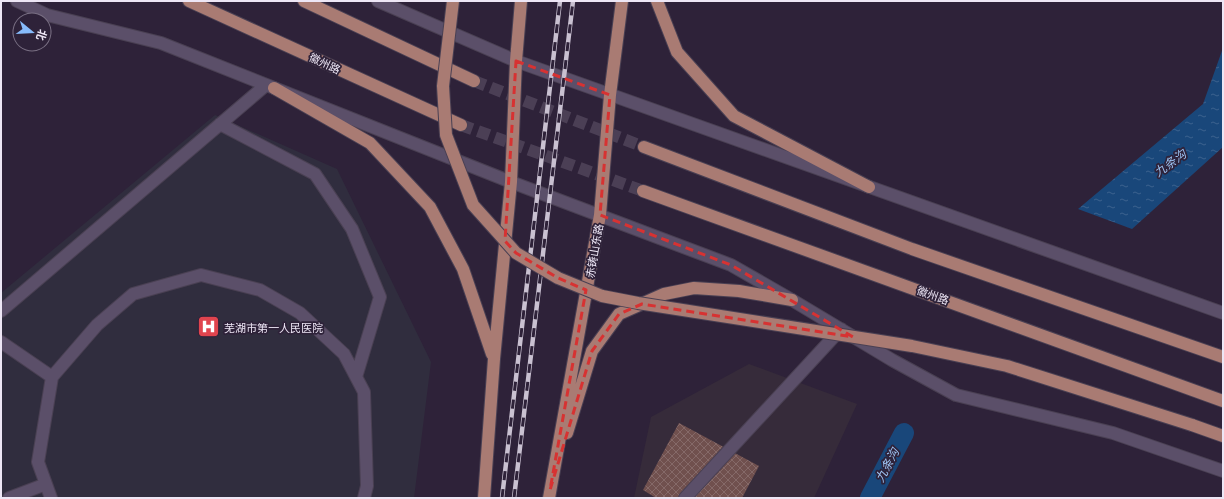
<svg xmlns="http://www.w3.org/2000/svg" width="1224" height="499" viewBox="0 0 1224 499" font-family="Manrope,'Noto Sans SC',sans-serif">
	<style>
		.commercial { fill: #362b3a }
		.medical { fill: #302d3e }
		.water { fill: url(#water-ripples) }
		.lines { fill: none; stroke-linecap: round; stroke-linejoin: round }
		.canal { stroke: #19477a; stroke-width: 20 }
		.building { fill: url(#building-cross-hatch) }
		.major-tunnel { stroke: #4b3f55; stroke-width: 12; stroke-dasharray: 12 6; stroke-linecap: butt }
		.minor-casing { stroke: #4a4053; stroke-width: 14 }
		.major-casing { stroke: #4a4053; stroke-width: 14 }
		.minor { stroke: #5b4f69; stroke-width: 12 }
		.major { stroke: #a97b73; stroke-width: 12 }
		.rail-casing { stroke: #c9c1d1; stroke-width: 4.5 }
		.rail { stroke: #2e2239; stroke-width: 3; stroke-dasharray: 9; stroke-linecap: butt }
		.major-bridge-casing { stroke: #4a4053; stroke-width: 14; stroke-linecap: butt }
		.major-bridge { stroke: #a97b73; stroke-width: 12 }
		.marked { fill: none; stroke: #d73232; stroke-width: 3; stroke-dasharray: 8 5; stroke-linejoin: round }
		.labels { text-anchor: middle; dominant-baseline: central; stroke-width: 3.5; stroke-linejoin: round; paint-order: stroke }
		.street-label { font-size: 11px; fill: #ede6f5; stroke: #2e2239 }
		.poi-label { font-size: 11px; fill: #ede6f5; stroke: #2e2239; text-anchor: start }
		.water-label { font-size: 12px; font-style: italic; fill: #9ec4f3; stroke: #2e2239 }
	</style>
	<defs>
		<pattern id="water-ripples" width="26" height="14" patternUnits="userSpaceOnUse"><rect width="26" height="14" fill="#19477a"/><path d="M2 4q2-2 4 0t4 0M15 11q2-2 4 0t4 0" fill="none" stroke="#3b628e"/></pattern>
		<pattern id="building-cross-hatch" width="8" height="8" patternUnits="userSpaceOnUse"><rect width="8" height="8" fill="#70504e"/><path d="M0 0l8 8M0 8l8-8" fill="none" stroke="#856968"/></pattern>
	</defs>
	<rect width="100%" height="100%" fill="#2e2239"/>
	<path class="commercial" d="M749,364L857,404L814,498H634L651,417Z"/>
	<path class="medical" d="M215,115L337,169L431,362L414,498H1V293Z"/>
	<path class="water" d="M1223,48V147L1132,229L1078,209L1203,104Z"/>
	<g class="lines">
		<path class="canal" d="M870,498L904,433"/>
	</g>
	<path class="building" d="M679,423L759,466L742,498H656L643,490Z"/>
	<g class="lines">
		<path class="major-tunnel" d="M474,81L644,147
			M461,125L643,191"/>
		<defs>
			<path id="minor" d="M17,1L47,15L161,43L511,182L731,265L792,300L892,360L956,395L1113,433L1223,471
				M378,1L516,61L1223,313
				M220,124L315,174L352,229L380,297L356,377
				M1,311L266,85
				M1,342L52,377
				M9,498L46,484
				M51,498L38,462L52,377L97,325L133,294L201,275L260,290L300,313L344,354L364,392L367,486L364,498
				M685,498L841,329"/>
			<path id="major" d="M189,1L461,125
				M304,1L474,81
				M657,1L677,52L734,116L869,187
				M274,88L370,143L430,207L463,269L492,354
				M644,147L912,249L1223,357
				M643,191L1223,401
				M1192,425L1223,436
				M567,433L592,351L619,314L664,294L694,288L739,291L792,300
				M484,498L494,359L511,182L516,61L521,1
				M549,498L600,215L610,95L622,1"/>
		</defs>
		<use href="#minor" class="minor-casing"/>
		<use href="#major" class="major-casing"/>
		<use href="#minor" class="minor"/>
		<use href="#major" class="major"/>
		<defs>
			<path id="rail" d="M502,498L560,1
				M514,498L573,1"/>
		</defs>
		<use href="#rail" class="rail-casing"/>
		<use href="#rail" class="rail"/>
		<defs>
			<path id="major-bridge" d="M453,1L443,86L446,135L473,205L516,253L558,278L602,296L638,303L912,346L1007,366L1192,425"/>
		</defs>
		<use href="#major-bridge" class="major-bridge-casing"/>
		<use href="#major-bridge" class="major-bridge"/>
	</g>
	<path class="marked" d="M516,61L610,95L600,215L731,265L853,337L642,304L619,314L592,351L550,490L586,290L558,278L516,253L505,241Z"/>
	<defs>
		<symbol id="hospital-square" viewBox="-11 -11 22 22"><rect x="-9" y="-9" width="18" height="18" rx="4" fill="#e0444e" stroke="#2e2239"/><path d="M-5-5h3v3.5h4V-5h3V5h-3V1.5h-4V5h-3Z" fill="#fff"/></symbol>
	</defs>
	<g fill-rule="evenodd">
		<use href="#hospital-square" x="196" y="314" width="25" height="25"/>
	</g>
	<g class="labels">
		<g class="street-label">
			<text transform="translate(325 63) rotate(25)">徽州路</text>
			<text transform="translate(594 251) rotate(-80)">赤铸山东路</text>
			<text transform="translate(933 295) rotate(20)">徽州路</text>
		</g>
		<g class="poi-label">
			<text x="224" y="327">芜湖市第一人民医院</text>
		</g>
		<g class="water-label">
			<text transform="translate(1170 163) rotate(-36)">九条沟</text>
			<text transform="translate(887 465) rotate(-62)">九条沟</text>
		</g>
	</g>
	<rect width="1224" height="499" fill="none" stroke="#ede6f5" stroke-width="4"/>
	<g transform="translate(32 32) rotate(108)"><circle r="19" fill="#2e2239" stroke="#7a7084"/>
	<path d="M0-3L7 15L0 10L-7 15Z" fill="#87bbfb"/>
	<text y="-6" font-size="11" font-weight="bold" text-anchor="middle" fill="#ede6f5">北</text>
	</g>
</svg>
